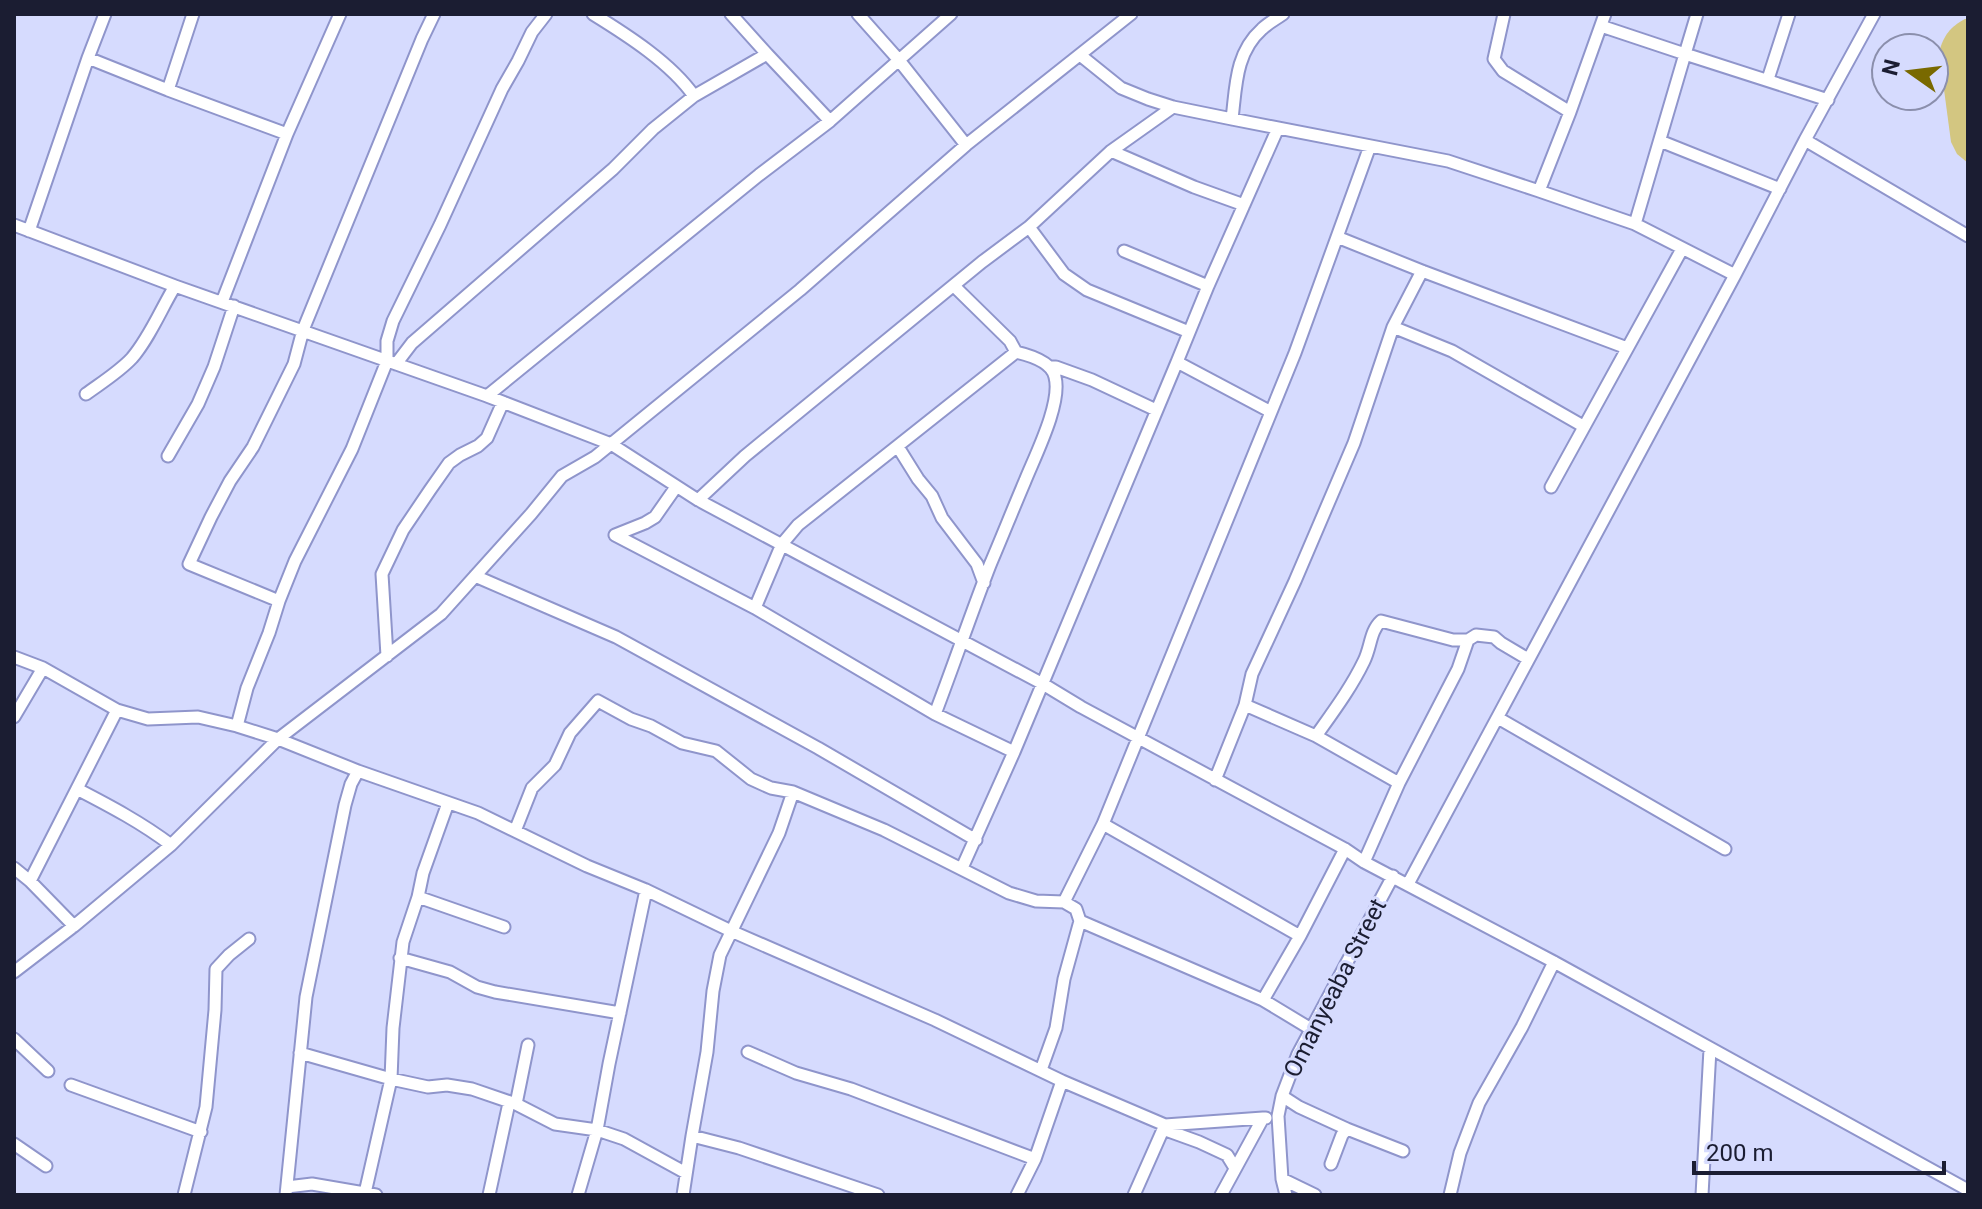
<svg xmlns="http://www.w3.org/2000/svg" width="1982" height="1209" viewBox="0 0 1982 1209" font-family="Roboto,sans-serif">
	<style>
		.green { fill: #d3c681 }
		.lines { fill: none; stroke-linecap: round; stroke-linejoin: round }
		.minor-casing { stroke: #8f95cb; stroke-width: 15 }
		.minor { stroke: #fff; stroke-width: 11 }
		.labels { text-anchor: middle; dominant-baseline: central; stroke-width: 6; stroke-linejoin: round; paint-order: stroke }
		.street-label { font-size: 24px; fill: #1b1d32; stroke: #d6dbfe }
	</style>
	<rect width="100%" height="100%" fill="#d6dbfe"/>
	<path class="green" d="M1965,19H1968V163L1957,154L1951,142L1939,52C1944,35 1950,27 1965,19Z"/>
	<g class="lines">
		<defs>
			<path id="minor" d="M593,14C627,35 671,63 694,96
				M731,14L767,54
				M858,14L898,59L966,145
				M1504,14L1494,59L1503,71L1570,112
				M1605,14L1570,112L1539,191L1635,224
				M1697,14L1685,54L1828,100
				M1601,26L1685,54L1635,224L1735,275
				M1080,55L1121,88L1148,99L1173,107L1232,119L1448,161L1539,191
				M88,58L168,90L287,134
				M1768,79L1789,14
				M168,90L193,14
				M1232,119C1236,87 1235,53 1262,29C1268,23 1276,19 1283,14
				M1805,140L1968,236
				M1660,141L1780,189
				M1111,151L1194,187L1244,205
				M14,225L175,286L487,396L611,444L698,500L1043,684L1081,707L1345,849L1364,862L1554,962L1968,1190
				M1029,227L1064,274L1087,290L1189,332
				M29,231L88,58L105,14
				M1337,237L1422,271L1627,348
				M1124,251L1208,286
				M222,302L287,134L340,14
				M1393,327L1452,351L1583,426
				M1177,362L1208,286L1278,128
				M396,364L412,343L613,169L653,129L694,96L767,54L830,121
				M1050,367H1056L1092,380L1156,410
				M86,394C101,383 119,372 132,358C150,337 161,309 175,286
				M487,396L759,175L830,121L951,14
				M1271,412L1295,353L1370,146
				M898,447L918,479L932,496L942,518L977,564L984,583
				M168,456L198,404L214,367L234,306
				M1551,487L1682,249
				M698,500L745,456L982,262L1029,227L1111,151L1173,107
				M615,535L755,608L935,714L1014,752
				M615,535L645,523L655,517L676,487
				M475,576L616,637L818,748L976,840
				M279,601L189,564L211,517L230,481L253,447L294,364L303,330L422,39L434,14
				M755,608L782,544L798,525L1016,352
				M387,656L382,574L403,530L430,490L449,463L460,455L478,446L487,438L503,402
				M14,657L43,668
				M1245,705L1316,736L1399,783
				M935,714C954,664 971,614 990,565C1002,537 1013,509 1025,481C1035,456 1062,403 1055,377C1052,362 1029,355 1016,352L1010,341L954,286
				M14,717L43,668L117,710L148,719L198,717L237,726L278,739L358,771L478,813L587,866L646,890L731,931L935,1020L1062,1081
				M1498,718L1725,849
				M237,726L247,688L269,633L279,601L295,561L352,449L387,361V341L393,321L440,225L502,89L518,61L532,32L546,14
				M1316,736C1333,712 1351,688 1364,661C1371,647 1370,631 1381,621L1453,640H1468L1476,635L1494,637L1501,643L1528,659
				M1215,780L1245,705L1252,674L1295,581L1354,443L1393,327L1422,271
				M77,789C110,806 142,823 171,845
				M1103,824L1300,936
				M515,831L532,788L555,765L570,733L598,701L631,719L651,726L682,743L716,751L751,779L771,788L793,792L884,830L1009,893L1036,901L1064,902L1076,909L1080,921L1263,1000L1311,1029
				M1364,862L1399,783L1458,669L1468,640
				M14,868L30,881L74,926
				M962,868L1014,752L1177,362L1271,412L1103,824L1064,902
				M30,881L117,710
				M1408,884L1735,275L1805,140L1874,14
				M418,897L504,927
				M400,958L450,972L477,987L495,992L620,1013
				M14,972L74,926L171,845L278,739L441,614L531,514L562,476L595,457L800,290L966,145L1131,14
				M1263,1000L1300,936L1345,849
				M14,1039L48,1071
				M748,1052L796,1073L851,1089L1035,1159
				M300,1053L391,1079L428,1087L447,1085L472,1089L516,1104L555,1124L597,1130L624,1139L686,1173
				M1041,1070L1056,1028L1064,979L1080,921
				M71,1085L201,1132
				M1282,1096L1299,1107L1347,1129
				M516,1104L528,1045
				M1163,1129L1199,1142L1227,1155L1235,1168
				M692,1136L707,1052L713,991L720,955L779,833L793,792
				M14,1144L46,1166
				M1331,1164L1342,1135L1347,1129L1403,1151
				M1282,1179L1315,1195
				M287,1187L312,1184L376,1195
				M365,1193L391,1079L393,1028L403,942L418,897L423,873L448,803
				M184,1195L206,1107L215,1010L216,969L229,955L249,939
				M286,1195L306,997L345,805L351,784L358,771
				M489,1195L509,1103
				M578,1195L597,1130L609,1064L646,890
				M683,1195L692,1136L739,1148L878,1195
				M1017,1195L1035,1159L1062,1081L1165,1125
				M1134,1195L1165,1125L1263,1118
				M1221,1195L1263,1118H1266
				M1286,1195L1282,1179L1278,1116L1282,1096L1298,1054L1393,876
				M1450,1195L1460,1153L1479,1103L1522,1027L1554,962
				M1702,1195L1710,1049"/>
		</defs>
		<use href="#minor" class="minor-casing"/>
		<use href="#minor" class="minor"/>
	</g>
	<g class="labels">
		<g class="street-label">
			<text transform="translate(1335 988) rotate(-63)">Omanyeaba Street</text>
		</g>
	</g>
	<rect width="1982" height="1209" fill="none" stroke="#1b1d32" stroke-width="32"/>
	<g transform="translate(1910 72) rotate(284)"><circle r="38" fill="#d6dbfe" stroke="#8b8fac" stroke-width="2"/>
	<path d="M0-6L14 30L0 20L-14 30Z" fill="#796900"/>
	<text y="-12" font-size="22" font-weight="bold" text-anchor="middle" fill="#1b1d32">N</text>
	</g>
	<path d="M1694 1161v12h250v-12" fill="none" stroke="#1b1d32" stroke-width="4"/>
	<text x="1706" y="1161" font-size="24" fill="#1b1d32" stroke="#d6dbfe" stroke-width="6" paint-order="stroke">200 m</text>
</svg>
